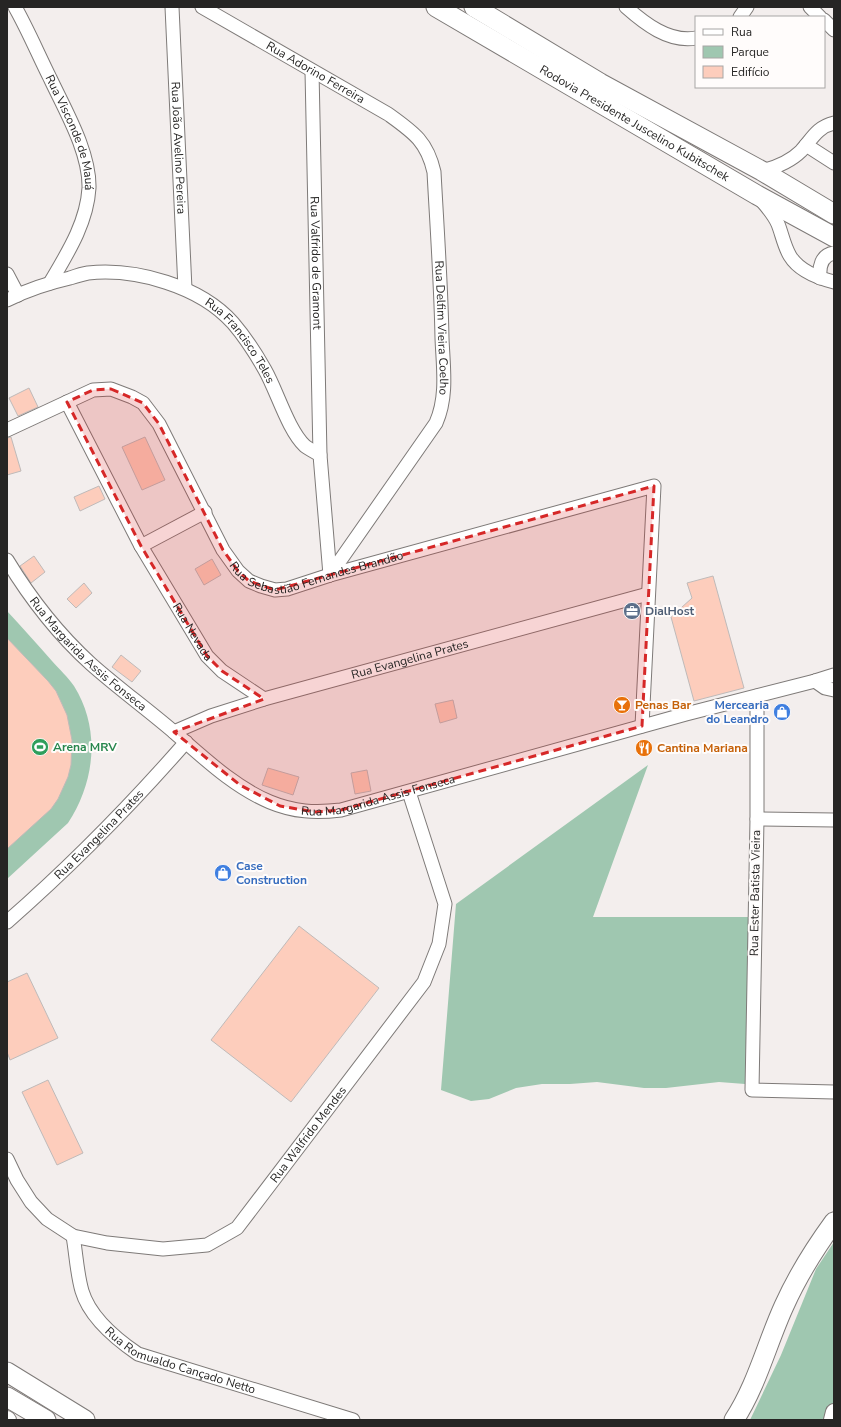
<svg xmlns="http://www.w3.org/2000/svg" width="841" height="1427" viewBox="0 0 841 1427" font-family="'Nunito Sans',sans-serif">
	<style>
		.green { fill: #9fc7b0 }
		.building { fill: #fdcdbc; stroke: #bfbab9 }
		.lines { fill: none; stroke-linecap: round; stroke-linejoin: round }
		.minor-casing { stroke: #7e7a78; stroke-width: 15 }
		.major-casing { stroke: #7e7a78; stroke-width: 18 }
		.highway-casing { stroke: #7e7a78; stroke-width: 21 }
		.minor { stroke: #fff; stroke-width: 13 }
		.major { stroke: #fff; stroke-width: 16 }
		.highway { stroke: #fff; stroke-width: 19 }
		.marked { fill: #d62828; fill-opacity: 0.2; stroke: #d62828; stroke-width: 3; stroke-dasharray: 8 5; stroke-linejoin: round }
		.labels { text-anchor: middle; dominant-baseline: central; stroke-width: 4; stroke-linejoin: round; paint-order: stroke }
		.street-label { font-size: 12px; fill: #262524; stroke: #fffcfb }
		.service-label { font-size: 12px; font-weight: bold; fill: #4e5e75; stroke: #fffcfb; text-anchor: start }
		.food-label { font-size: 12px; font-weight: bold; fill: #c56008; stroke: #fffcfb; text-anchor: start }
		.shop-label { font-size: 12px; font-weight: bold; fill: #366cbe; stroke: #fffcfb; text-anchor: end }
		.leisure-label { font-size: 12px; font-weight: bold; fill: #27864d; stroke: #fffcfb; text-anchor: start }
	</style>
	<rect width="100%" height="100%" fill="#f3eeed"/>
	<path class="green" d="M7,611C22,627 37,644 52,661C59,669 68,677 74,686C101,729 95,782 68,823L7,879Z
		M648,765L593,917H749L745,1084L719,1082L666,1088H644L597,1082L570,1084H542L516,1088L489,1099L471,1101L441,1090L456,904Z
		M834,1242V1414L832,1420H750L781,1355L816,1269Z"/>
	<path class="building" d="M29,388L38,407L18,416L9,398Z
		M11,437L21,471L7,475V438Z
		M145,437L165,480L142,490L122,447Z
		M99,486L105,499L80,511L74,497Z
		M34,556L45,572L31,583L20,566Z
		M212,559L221,575L204,585L195,569Z
		M713,576L744,688L694,701L671,617L692,598L687,583Z
		M84,583L92,593L76,608L67,599Z
		M7,638L48,681L56,691L67,715L72,740L71,765L68,777L58,799L51,809L7,849Z
		M121,655L141,671L132,682L112,667Z
		M453,700L457,718L440,723L435,704Z
		M268,768L299,777L293,795L262,785Z
		M367,770L371,791L355,794L351,773Z
		M299,926L379,988L291,1102L211,1040Z
		M27,973L58,1038L10,1060L7,1052V982Z
		M48,1080L83,1153L57,1165L22,1092Z"/>
	<g class="lines">
		<defs>
			<g id="minor">
				<path id="s1" d="M15,7C28,30 38,54 50,78C65,110 90,152 89,188C87,223 67,254 50,283"/>
				<path id="s2" d="M172,7L185,289"/>
				<path id="s3" d="M202,7L388,114C413,132 427,141 434,172C437,228 441,283 442,338C443,366 448,396 436,423L330,575"/>
				<path d="M626,7C644,23 669,43 696,38"/>
				<path d="M810,7L820,17"/>
				<path d="M740,17L747,7"/>
				<path d="M824,20L834,30"/>
				<path id="s4" d="M312,71L320,455"/>
				<path d="M806,145L834,163"/>
				<path d="M762,171C777,167 790,162 801,151C812,139 817,127 834,123"/>
				<path d="M762,201C768,208 774,215 778,224C782,234 784,246 790,256C799,271 818,278 834,282"/>
				<path d="M7,274L18,295"/>
				<path d="M820,278C819,267 821,255 834,253"/>
				<path id="s5" d="M7,300C27,290 48,283 70,278C76,276 82,274 88,273C136,268 200,286 233,323C245,337 256,354 265,370C277,391 288,430 305,446C309,449 315,452 320,455L330,575"/>
				<path id="s6" d="M67,402L141,546L207,656L222,671L264,699"/>
				<path id="s7" d="M7,430L93,390L111,389L132,397L143,403L159,424L223,550L238,571L249,581L261,586L275,590L287,589L330,575L654,486L642,726"/>
				<path d="M141,546L205,512"/>
				<path id="s8" d="M7,560C30,598 58,634 91,664C118,688 147,709 175,733C204,758 234,787 270,802C294,812 315,813 341,810L686,714L815,681L834,675"/>
				<path d="M815,681L825,688L834,690"/>
				<path d="M757,696V819L752,1090L834,1092"/>
				<path id="s9" d="M174,732L211,716L264,699L648,594"/>
				<path d="M757,819L834,820"/>
				<path id="s10" d="M7,922C71,866 130,806 186,742"/>
				<path id="s11" d="M7,1159L17,1180L31,1202L47,1219L73,1236L107,1243L163,1249L207,1245L237,1228L424,982L439,944L445,904L409,792"/>
				<path id="s12" d="M73,1236C76,1253 77,1274 82,1291C90,1318 116,1339 138,1354L353,1420"/>
			</g>
			<path id="major" d="M7,1419L8,1420
				M832,1420L834,1412"/>
			<g id="highway">
				<path id="s13" d="M436,7L757,195L834,237"/>
				<path d="M474,7L600,83L762,171L834,214"/>
				<path d="M7,1372L85,1420"/>
				<path d="M7,1397L46,1420"/>
				<path d="M734,1420C757,1385 767,1343 784,1306C797,1277 815,1248 834,1222"/>
			</g>
		</defs>
		<use href="#minor" class="minor-casing"/>
		<use href="#major" class="major-casing"/>
		<use href="#highway" class="highway-casing"/>
		<use href="#minor" class="minor"/>
		<use href="#major" class="major"/>
		<use href="#highway" class="highway"/>
	</g>
	<path class="marked" d="M111,389L143,403L159,424L223,550L238,571L249,581L275,590L654,486L642,726L341,810L315,812L280,806L240,785L174,732L264,699L222,671L207,656L141,546L67,402L93,390Z"/>
	<defs>
		<symbol id="office-disc" viewBox="-11 -11 22 22"><circle r="9.5" fill="#5c6f8a" stroke="#fffcfb"/><path d="M-6-3h4V-5.5h4V-3h4V5H-6ZM-1-4.5V-3h2v-1.5ZM-6 0V1H6V0Z" fill="#fff"/></symbol>
		<symbol id="bar-disc" viewBox="-11 -11 22 22"><circle r="9.5" fill="#e8710a" stroke="#fffcfb"/><path d="M-6-5H6L.8 .8V4.5H3.5V6h-7V4.5H-.8V.8Z" fill="#fff"/></symbol>
		<symbol id="shop-disc" viewBox="-11 -11 22 22"><circle r="9.5" fill="#3f7fe0" stroke="#fffcfb"/><path d="M-5-2.5h2.3a2.7 3.5 0 0 1 5.4 0H5L5.5 6h-11ZM-1.5-2.5h3a1.5 2.3 0 0 0-3 0Z" fill="#fff"/></symbol>
		<symbol id="stadium-disc" viewBox="-11 -11 22 22"><circle r="9.5" fill="#2e9e5b" stroke="#fffcfb"/><path d="M0-5a6.5 5 0 1 0 0 10a6.5 5 0 1 0 0-10ZM-3.5-1.8h7v3.6h-7Z" fill="#fff"/></symbol>
		<symbol id="restaurant-disc" viewBox="-11 -11 22 22"><circle r="9.5" fill="#e8710a" stroke="#fffcfb"/><path d="M-5-6h1v4h1v-4h1v4h1v-4h1v5L-1.5 .5V6h-2V.5L-5-1ZM5-6V6H3V1.5H1.5Q1.5-4 5-6Z" fill="#fff"/></symbol>
	</defs>
	<g fill-rule="evenodd">
		<use href="#office-disc" x="622" y="601" width="20" height="20"/>
		<use href="#bar-disc" x="612" y="695" width="20" height="20"/>
		<use href="#shop-disc" x="772" y="702" width="20" height="20"/>
		<use href="#stadium-disc" x="30" y="737" width="20" height="20"/>
		<use href="#restaurant-disc" x="634" y="738" width="20" height="20"/>
		<use href="#shop-disc" x="213" y="863" width="20" height="20"/>
	</g>
	<g class="labels">
		<g class="street-label">
			<text stroke="none"><textPath href="#s3" startOffset="131">Rua Adorino Ferreira</textPath></text>
			<text stroke="none"><textPath href="#s13" startOffset="230">Rodovia Presidente Juscelino Kubitschek</textPath></text>
			<text stroke="none"><textPath href="#s1" startOffset="138">Rua Visconde de Mauá</textPath></text>
			<text stroke="none"><textPath href="#s2" startOffset="141">Rua João Avelino Pereira</textPath></text>
			<text stroke="none"><textPath href="#s4" startOffset="192">Rua Valfrido de Gramont</textPath></text>
			<text stroke="none"><textPath href="#s3" startOffset="447">Rua Delfim Vieira Coelho</textPath></text>
			<text stroke="none"><textPath href="#s5" startOffset="262">Rua Francisco Teles</textPath></text>
			<text stroke="none"><textPath href="#s7" startOffset="424">Rua Sebastião Fernandes Brandão</textPath></text>
			<text stroke="none"><textPath href="#s6" startOffset="262">Rua Nevada</textPath></text>
			<text stroke="none"><textPath href="#s8" startOffset="125">Rua Margarida Assis Fonseca</textPath></text>
			<text stroke="none"><textPath href="#s9" startOffset="247">Rua Evangelina Prates</textPath></text>
			<text stroke="none"><textPath href="#s8" startOffset="472">Rua Margarida Assis Fonseca</textPath></text>
			<text stroke="none"><textPath href="#s10" startOffset="127">Rua Evangelina Prates</textPath></text>
			<text transform="translate(755 893) rotate(-89)">Rua Ester Batista Vieira</text>
			<text stroke="none"><textPath href="#s11" startOffset="391">Rua Walfrido Mendes</textPath></text>
			<text stroke="none"><textPath href="#s12" startOffset="183">Rua Romualdo Cançado Netto</textPath></text>
		</g>
		<g class="service-label">
			<text x="645" y="611">DialHost</text>
		</g>
		<g class="food-label">
			<text x="635" y="705">Penas Bar</text>
			<text x="657" y="748">Cantina Mariana</text>
		</g>
		<g class="shop-label">
			<text x="769" y="705">Mercearia<tspan x="769" dy="14">do Leandro</tspan></text>
			<text x="236" y="866" text-anchor="start">Case<tspan x="236" dy="14">Construction</tspan></text>
		</g>
		<g class="leisure-label">
			<text x="53" y="747">Arena MRV</text>
		</g>
	</g>
	<rect width="841" height="1427" fill="none" stroke="#262524" stroke-width="16"/>
	<rect x="695" y="16" width="130" height="72" fill="#fffcfb" stroke="#a8a6a5"/>
	<rect x="703" y="29" width="20" height="6" fill="#ffffff" stroke="#a8a6a5"/>
	<text x="731" y="36" font-size="12" fill="#262524">Rua</text>
	<rect x="703" y="46" width="20" height="12" fill="#9fc7b0" stroke="#a8a6a5"/>
	<text x="731" y="56" font-size="12" fill="#262524">Parque</text>
	<rect x="703" y="66" width="20" height="12" fill="#fdcdbc" stroke="#a8a6a5"/>
	<text x="731" y="76" font-size="12" fill="#262524">Edifício</text>
</svg>
